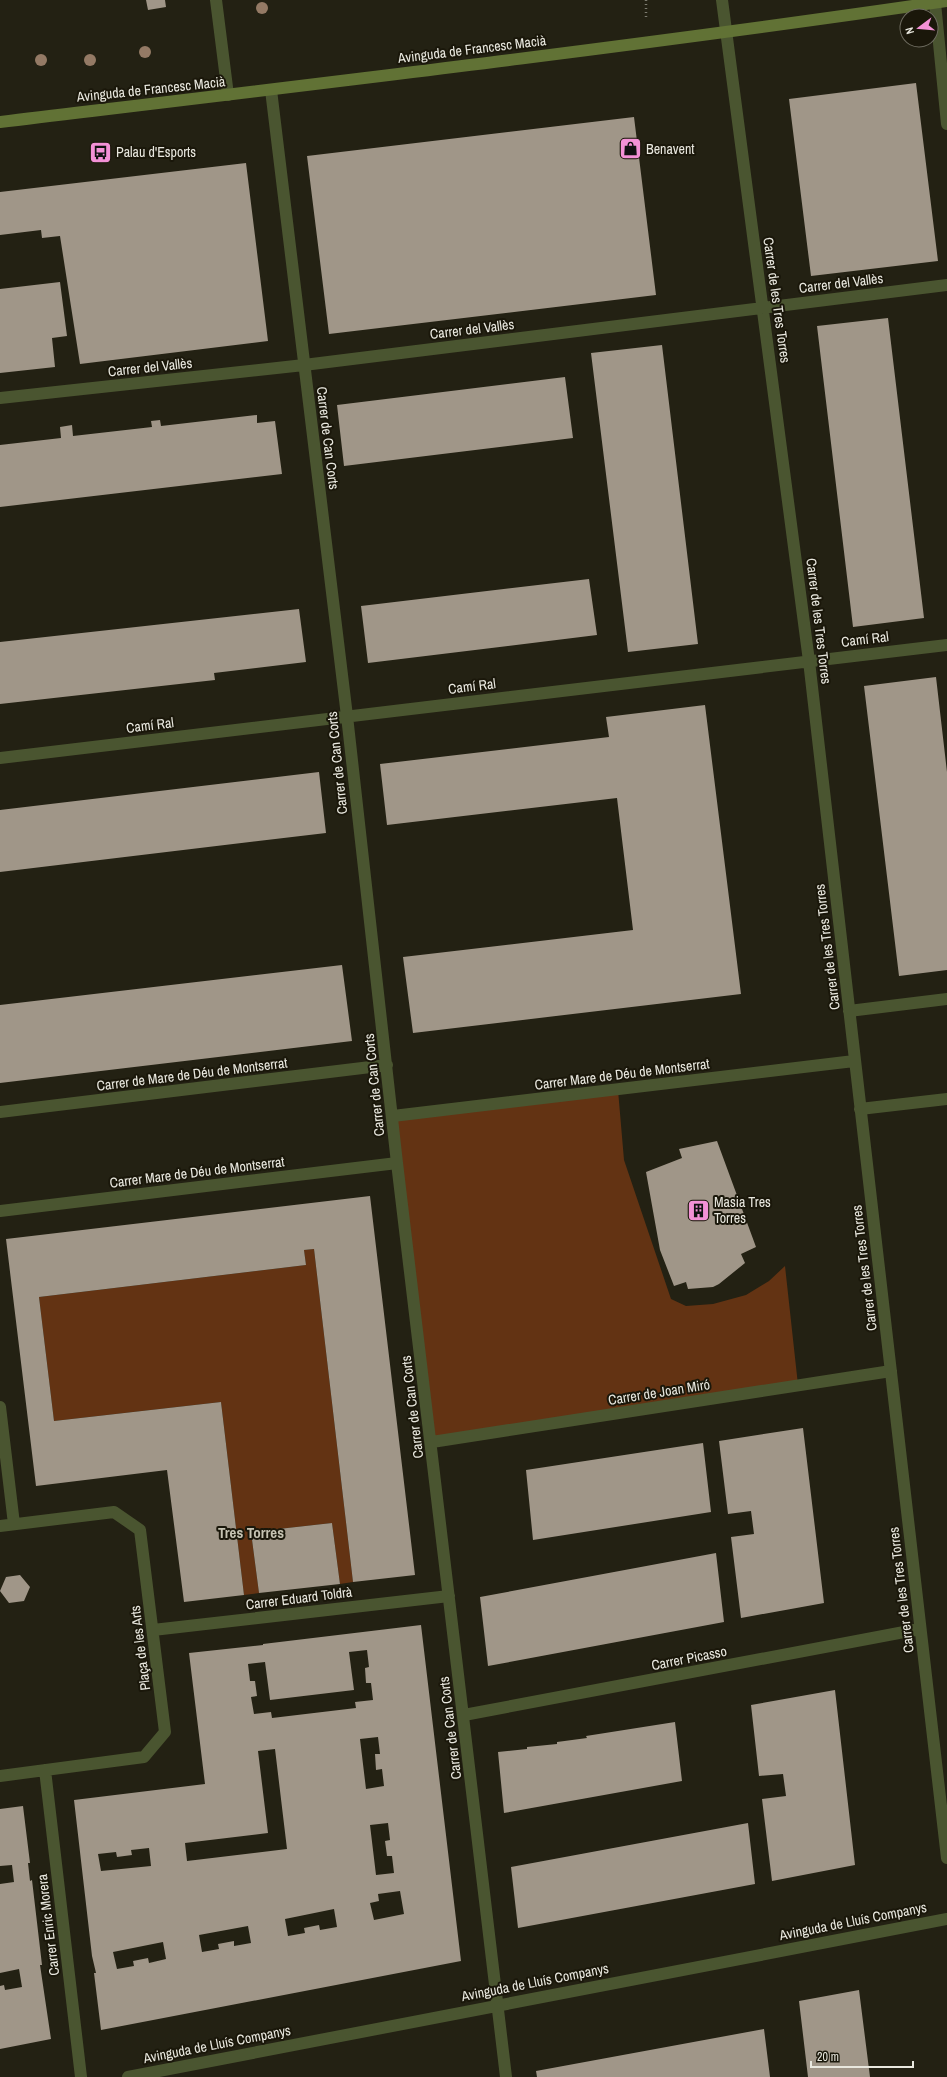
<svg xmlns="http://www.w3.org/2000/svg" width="947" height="2077" viewBox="0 0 947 2077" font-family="'Archivo Narrow',sans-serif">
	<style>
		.green { fill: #633313 }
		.building { fill: #a09688; fill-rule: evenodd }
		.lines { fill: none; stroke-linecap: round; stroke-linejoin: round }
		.path { stroke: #7c7b6f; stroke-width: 2.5; stroke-dasharray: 1 3; stroke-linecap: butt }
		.lane { stroke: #4a5530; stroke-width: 12 }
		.street { stroke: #4a5530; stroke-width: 12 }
		.secondary { stroke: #617235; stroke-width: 12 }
		.tree { fill: #947a65 }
		.labels { text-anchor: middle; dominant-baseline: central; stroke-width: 4; stroke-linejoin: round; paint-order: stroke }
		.street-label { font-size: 14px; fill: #e9e8df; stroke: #1a170a }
		.poi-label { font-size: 14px; fill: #e9e8df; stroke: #1a170a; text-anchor: start }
		.neighbourhood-label { font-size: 15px; font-weight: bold; fill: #c7c4b3; stroke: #1a170a }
	</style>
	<rect width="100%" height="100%" fill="#232113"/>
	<path class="green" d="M618,1090L624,1160L671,1299L686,1306L713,1304L746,1295L769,1281L785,1266L798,1385L432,1442L393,1116Z
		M314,1249L353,1582L340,1584L332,1523L251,1532L259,1593L244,1595L221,1402L54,1421L39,1297L306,1265L304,1250Z"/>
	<path class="building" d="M146,0H165L166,7L148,10Z
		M916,83L938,261L811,276L789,99Z
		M634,117L656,295L329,334L307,156Z
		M246,163L268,341L80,364L60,236L42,238L41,230L0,235V192Z
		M60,282L67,336L52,338L55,367L0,373V289Z
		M888,318L924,618L853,627L817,326Z
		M662,345L698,644L628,652L591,353Z
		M565,377L573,438L344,466L337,405Z
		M257,415V423L275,421L282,474L0,507V445L61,438L60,427L72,425L73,436L152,427L151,421L160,420L161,426Z
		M589,579L597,635L368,663L361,606Z
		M299,609L306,662L214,673L215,680L0,704V642Z
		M936,677L947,772V970L899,976L864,686Z
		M705,705L741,994L413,1033L403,957L633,930L617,798L387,825L380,764L609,737L606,717Z
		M319,772L326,833L0,872V810Z
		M342,965L352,1041L0,1083V1005Z
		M717,1141L756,1247L741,1254L745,1263L719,1284L713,1287L688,1289L686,1282L674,1286L660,1250L646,1172L682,1158L679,1149Z
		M370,1196L415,1575L353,1582L314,1249L304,1250L306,1265L39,1297L54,1421L221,1402L244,1595L184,1602L167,1470L36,1486L6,1239Z
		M803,1428L824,1603L741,1618L731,1537L754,1534L751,1511L728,1514L719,1441Z
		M703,1443L711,1512L533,1540L526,1470Z
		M332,1523L340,1584L259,1593L251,1532Z
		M716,1553L724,1622L488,1666L480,1597Z
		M20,1575L30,1587L24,1601L9,1603L0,1591L6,1577Z
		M421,1625L461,1961L101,2030L94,1973H96L92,1956L74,1800L205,1784L189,1653L263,1645V1644ZM367,1650L369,1667L365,1668L366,1683H371L373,1700L355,1702L356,1708L272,1718L271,1712L254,1714L251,1697L257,1696L255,1681H250L248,1664L265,1662L270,1700L354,1690L349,1652ZM378,1737L380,1754H375L376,1770L382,1769L384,1786L366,1789L360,1739ZM275,1749L287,1849L187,1861L185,1843L268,1833L258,1751ZM388,1823L390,1840L385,1841L387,1856H392L394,1873L376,1875L370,1825ZM149,1848L151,1866L101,1871L98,1854L116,1852L117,1857L132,1855L131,1850ZM400,1891L404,1914L374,1920L370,1903L379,1901L378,1894ZM334,1909L337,1927L320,1930L319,1925L304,1928L305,1933L288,1936L285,1919ZM248,1926L251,1943L234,1946V1941L218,1944L219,1949L202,1952L199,1935ZM163,1942L166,1959L149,1963L148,1958L133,1961L134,1966L117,1969L113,1952Z
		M835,1690L855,1865L772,1881L762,1799L786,1796L783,1774L759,1776L751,1705Z
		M675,1722L682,1781L504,1813L498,1752L527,1749V1747L557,1744V1742L587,1738L586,1736Z
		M23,1806L30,1863H28L30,1881L32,1880L42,1965H40L51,2039L0,2049V1986L4,1985L5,1990L22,1987L19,1969L0,1973V1884L14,1882L12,1865L0,1866V1809Z
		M748,1823L755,1884L518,1928L511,1867Z
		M859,1990L870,2077H808L799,2001Z
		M764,2029L770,2077H537L536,2071Z"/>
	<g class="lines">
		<path class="path" d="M646,0V17"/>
		<path class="lane" d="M216,0L228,95"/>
		<path class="street" d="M722,0L809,661L947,1858
			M935,3L947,124
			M271,90L347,716L397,1163L506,2077
			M0,398L304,365L947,285
			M0,758L947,645
			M849,1011L947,999
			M860,1109L947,1099
			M0,1112L387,1065
			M393,1116L854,1061
			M0,1211L397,1163
			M0,1407L14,1524
			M432,1442L891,1371
			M0,1526L114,1512L140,1530L165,1732L144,1757L0,1776
			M153,1630L449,1596
			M464,1715L920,1629
			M45,1770L81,2077
			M128,2077L947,1919"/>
		<path class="secondary" d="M0,122C316,84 632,47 947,1"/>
	</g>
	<g class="tree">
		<circle cx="262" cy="8" r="6"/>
		<circle cx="145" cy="52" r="6"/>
		<circle cx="41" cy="60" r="6"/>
		<circle cx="90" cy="60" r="6"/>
	</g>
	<defs>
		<symbol id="shop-square" viewBox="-11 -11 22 22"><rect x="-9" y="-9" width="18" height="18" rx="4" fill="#f391d6" stroke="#1a170a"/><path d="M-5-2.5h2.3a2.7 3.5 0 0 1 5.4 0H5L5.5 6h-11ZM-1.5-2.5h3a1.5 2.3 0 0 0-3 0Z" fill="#111"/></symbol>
		<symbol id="bus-square" viewBox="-11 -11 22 22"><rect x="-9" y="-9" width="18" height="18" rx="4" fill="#f391d6" stroke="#1a170a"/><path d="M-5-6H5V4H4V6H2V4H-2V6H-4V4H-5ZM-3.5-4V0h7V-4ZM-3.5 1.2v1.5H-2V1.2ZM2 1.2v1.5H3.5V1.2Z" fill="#111"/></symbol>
		<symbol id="building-square" viewBox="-11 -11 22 22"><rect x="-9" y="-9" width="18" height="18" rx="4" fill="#f391d6" stroke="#1a170a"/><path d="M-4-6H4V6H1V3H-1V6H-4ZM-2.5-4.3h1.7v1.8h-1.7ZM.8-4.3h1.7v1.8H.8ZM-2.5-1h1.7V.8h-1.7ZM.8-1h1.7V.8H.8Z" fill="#111"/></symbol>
	</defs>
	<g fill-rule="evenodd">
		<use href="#shop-square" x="618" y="136" width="25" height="25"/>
		<use href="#bus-square" x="88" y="140" width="25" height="25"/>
		<use href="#building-square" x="686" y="1198" width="25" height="25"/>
	</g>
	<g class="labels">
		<g class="street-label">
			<text transform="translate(472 49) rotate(-7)">Avinguda de Francesc Macià</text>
			<text transform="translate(151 89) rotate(-6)">Avinguda de Francesc Macià</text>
			<text transform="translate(841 283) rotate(-7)">Carrer del Vallès</text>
			<text transform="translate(777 300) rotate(82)">Carrer de les Tres Torres</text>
			<text transform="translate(472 329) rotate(-7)">Carrer del Vallès</text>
			<text transform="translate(150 367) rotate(-6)">Carrer del Vallès</text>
			<text transform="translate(328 438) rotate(83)">Carrer de Can Corts</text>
			<text transform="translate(819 621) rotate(83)">Carrer de les Tres Torres</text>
			<text transform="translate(865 639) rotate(-7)">Camí Ral</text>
			<text transform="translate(472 686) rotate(-7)">Camí Ral</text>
			<text transform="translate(150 725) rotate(-7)">Camí Ral</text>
			<text transform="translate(337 763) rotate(-96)">Carrer de Can Corts</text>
			<text transform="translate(827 947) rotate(-97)">Carrer de les Tres Torres</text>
			<text transform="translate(192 1074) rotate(-7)">Carrer de Mare de Déu de Montserrat</text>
			<text transform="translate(622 1074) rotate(-7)">Carrer Mare de Déu de Montserrat</text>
			<text transform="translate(374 1085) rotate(-96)">Carrer de Can Corts</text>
			<text transform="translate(197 1172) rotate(-7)">Carrer Mare de Déu de Montserrat</text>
			<text transform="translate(864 1268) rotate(-97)">Carrer de les Tres Torres</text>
			<text transform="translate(659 1392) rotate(-9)">Carrer de Joan Miró</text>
			<text transform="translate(412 1407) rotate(-97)">Carrer de Can Corts</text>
			<text transform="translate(901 1590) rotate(-97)">Carrer de les Tres Torres</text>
			<text transform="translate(299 1598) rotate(-7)">Carrer Eduard Toldrà</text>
			<text transform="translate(140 1648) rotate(-97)">Plaça de les Arts</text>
			<text transform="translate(689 1658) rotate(-11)">Carrer Picasso</text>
			<text transform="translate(450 1728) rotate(-97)">Carrer de Can Corts</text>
			<text transform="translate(853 1921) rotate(-11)">Avinguda de Lluís Companys</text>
			<text transform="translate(48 1925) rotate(-97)">Carrer Enric Morera</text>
			<text transform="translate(535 1982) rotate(-11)">Avinguda de Lluís Companys</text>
			<text transform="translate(217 2044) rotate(-11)">Avinguda de Lluís Companys</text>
		</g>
		<g class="poi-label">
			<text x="646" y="149">Benavent</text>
			<text x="116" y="152">Palau d'Esports</text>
			<text x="714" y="1202">Masia Tres<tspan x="714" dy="16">Torres</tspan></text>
		</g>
		<g class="neighbourhood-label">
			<text x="251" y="1532">Tres Torres</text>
		</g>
	</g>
	<g transform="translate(919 28) rotate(254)"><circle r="19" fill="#1a170a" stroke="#6d6b5f"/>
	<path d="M0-3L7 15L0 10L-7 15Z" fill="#f391d6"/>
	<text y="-6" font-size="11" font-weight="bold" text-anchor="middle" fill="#e9e8df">N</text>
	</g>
	<path d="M811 2061v6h102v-6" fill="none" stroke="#e9e8df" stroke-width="2"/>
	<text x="817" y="2061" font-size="12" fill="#e9e8df" stroke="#1a170a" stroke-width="3" paint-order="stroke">20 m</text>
</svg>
